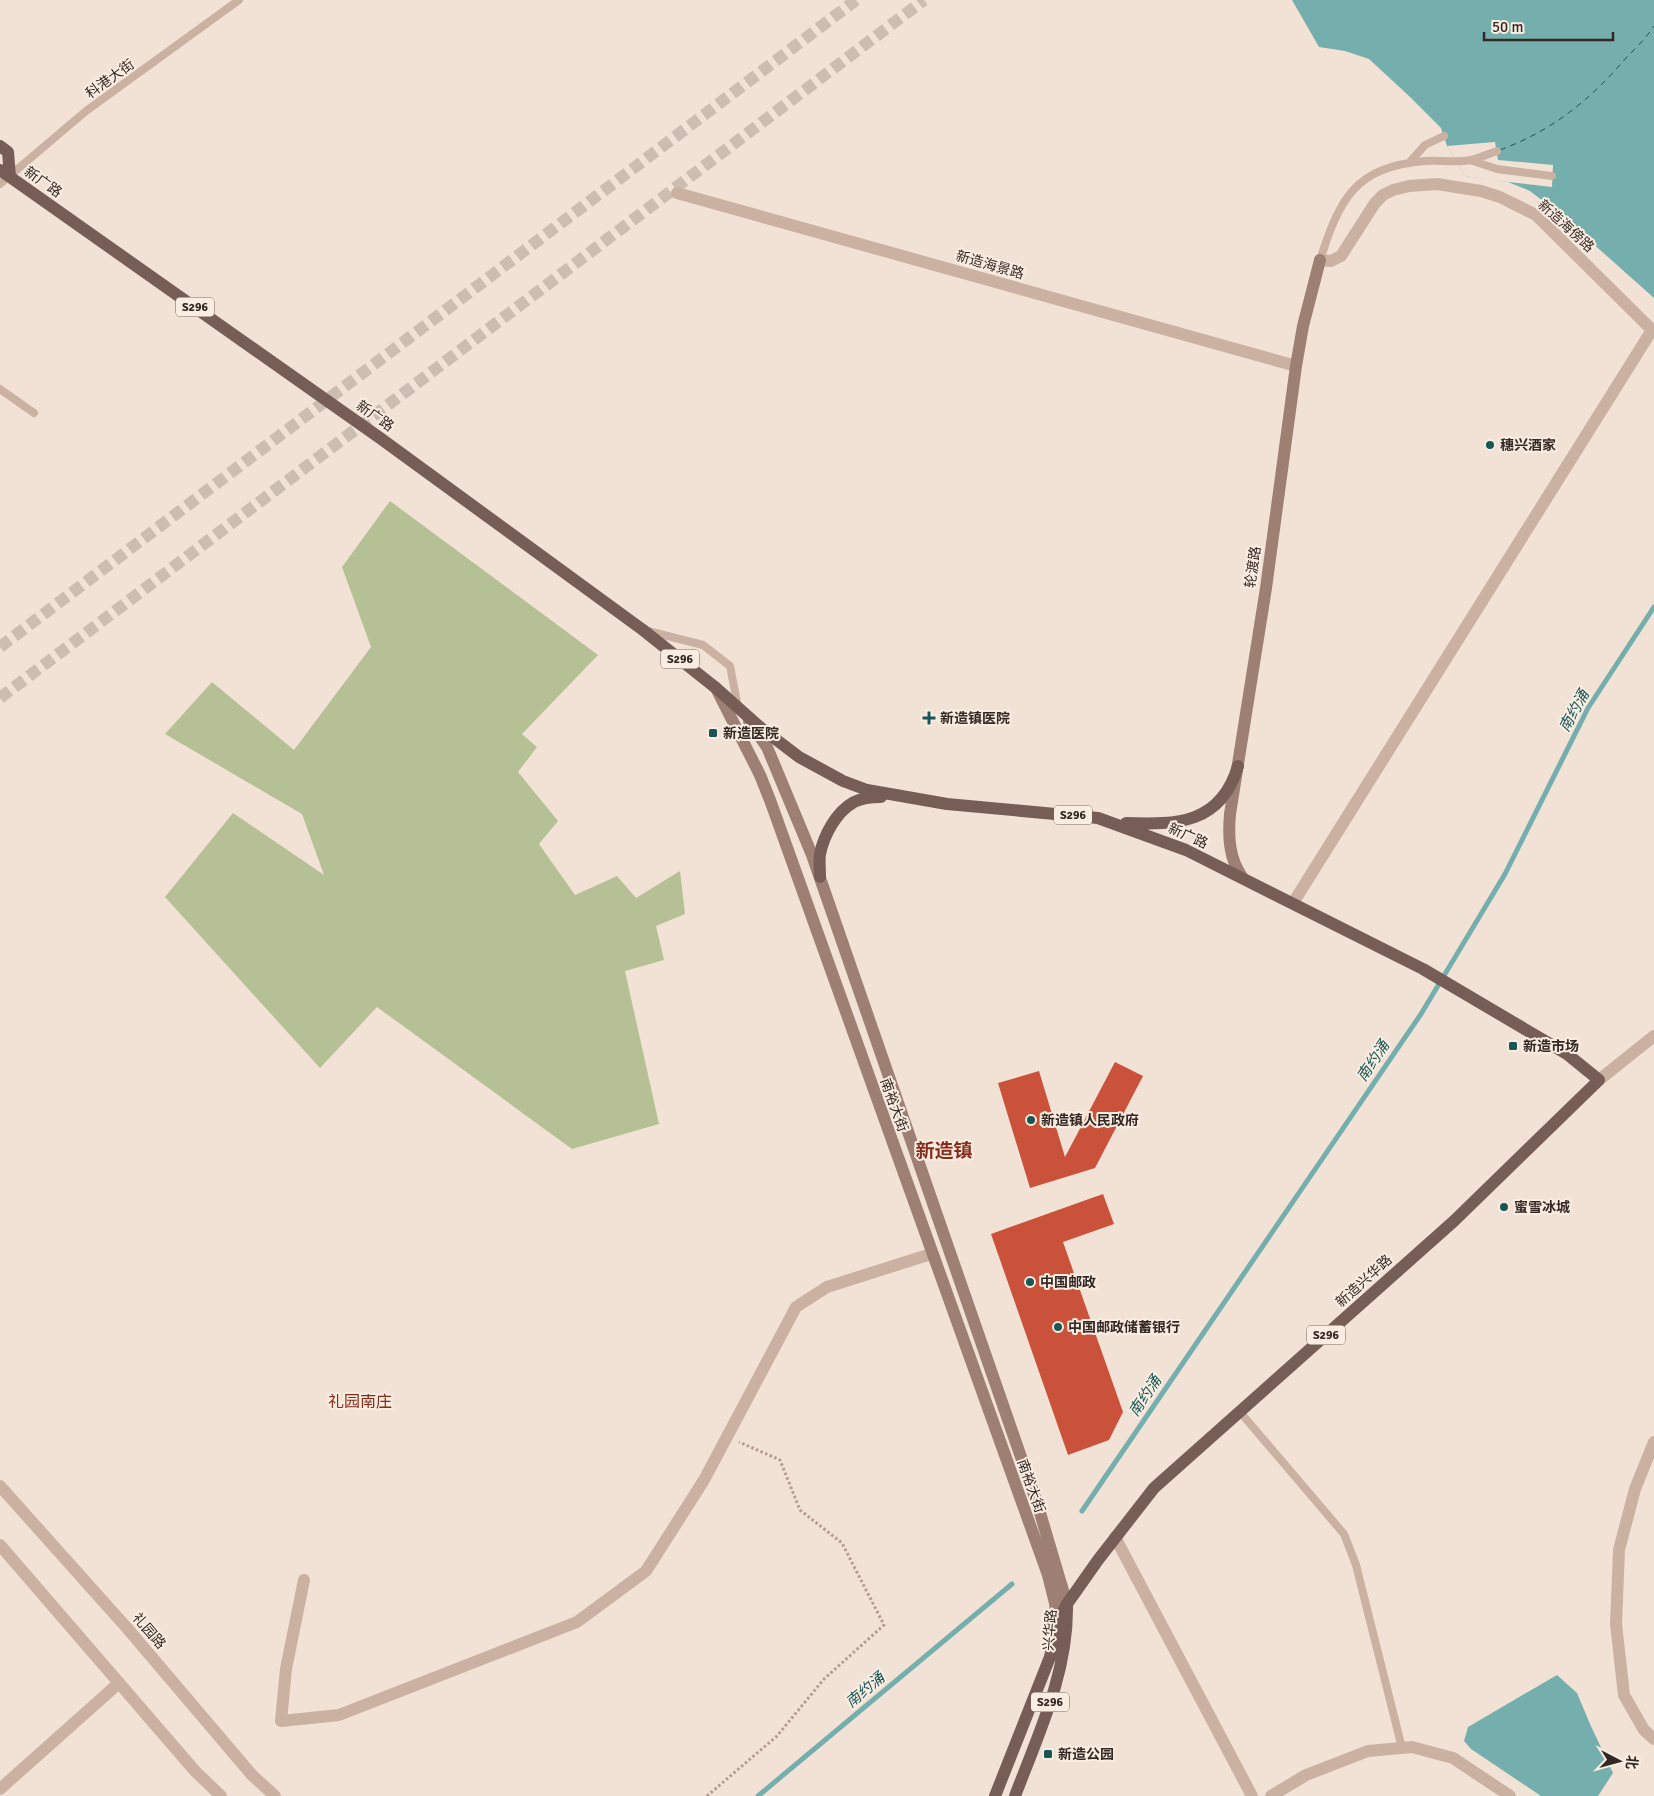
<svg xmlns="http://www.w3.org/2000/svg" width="1654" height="1796" viewBox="0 0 1654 1796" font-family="Signika,'Noto Sans SC',sans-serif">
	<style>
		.green { fill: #b5c195 }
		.water { fill: #74afad }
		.pier { fill: #f2e2d6 }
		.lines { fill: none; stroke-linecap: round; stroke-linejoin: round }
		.stream { stroke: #74afad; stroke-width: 5 }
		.ferry { stroke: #195656; stroke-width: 1; stroke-dasharray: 6 5; stroke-linecap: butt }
		.building { fill: #cb523a }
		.primary-tunnel { stroke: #ccbdb2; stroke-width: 12; stroke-dasharray: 12 6; stroke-linecap: butt }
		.path { stroke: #b59b8c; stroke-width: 3; stroke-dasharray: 2.5 2.5; stroke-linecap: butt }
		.service { stroke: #cab1a2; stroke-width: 8 }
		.minor { stroke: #cab1a2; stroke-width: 12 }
		.tertiary { stroke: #cab1a2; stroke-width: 12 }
		.secondary { stroke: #9d7f73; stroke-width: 12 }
		.primary { stroke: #765d55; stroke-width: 12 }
		.poi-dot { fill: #195656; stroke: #f9ede2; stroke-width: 2 }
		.labels { text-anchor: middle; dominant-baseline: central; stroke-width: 4; stroke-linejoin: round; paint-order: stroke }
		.shield { fill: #f9ede2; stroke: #6f635d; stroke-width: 1 }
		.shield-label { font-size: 12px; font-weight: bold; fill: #342824 }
		.street-label { font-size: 14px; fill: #342824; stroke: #f9ede2 }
		.poi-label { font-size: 14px; font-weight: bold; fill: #342824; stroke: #f9ede2; text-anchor: start }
		.water-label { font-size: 15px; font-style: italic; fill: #195656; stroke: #f9ede2 }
		.quarter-label { font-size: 16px; fill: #862c1a; stroke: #f9ede2 }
		.district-label { font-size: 19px; font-weight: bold; fill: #862c1a; stroke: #f9ede2 }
	</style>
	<rect width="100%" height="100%" fill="#f2e2d6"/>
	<path class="green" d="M390,501L598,655L522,734L537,747L518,772L558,821L539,844L575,895L617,876L636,898L680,871L685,914L656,926L664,960L625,971L659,1124L572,1149L377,1007L320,1068L165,897L233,813L324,875L302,814L165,734L212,682L294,750L371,647L342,567Z"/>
	<path class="water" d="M1292,0H1654V298L1562,216L1530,191L1508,182L1465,176L1447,146L1441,128L1409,96L1369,59L1345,51L1319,47Z
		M1557,1675L1577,1693L1590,1724L1613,1773L1598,1796H1541L1471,1749L1464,1741L1468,1727Z"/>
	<path class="pier" d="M1495,142L1498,160L1553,165L1552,187L1491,180L1465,176L1447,146Z"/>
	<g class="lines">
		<path class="stream" d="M1082,1511L1421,1014L1505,874L1588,708L1654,607
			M758,1796L1012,1584"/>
		<path class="ferry" d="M1500,150C1553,130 1589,101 1626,58C1636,48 1646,38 1654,26"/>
	</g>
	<path class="building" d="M1115,1062L1143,1076L1095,1168L1030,1188L998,1083L1039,1071L1065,1157Z
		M1103,1194L1114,1224L1063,1242L1123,1412L1109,1440L1068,1455L991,1234Z"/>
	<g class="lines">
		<path class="primary-tunnel" d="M0,647L856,0
			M0,698L924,0"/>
		<path class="path" d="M707,1796L777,1736L824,1679L884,1625L842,1543L800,1510L780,1460L739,1442"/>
		<path class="service" d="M1470,160L1497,169L1552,176
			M1409,163L1425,145L1444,136
			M0,184L86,111L239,0
			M1320,260C1340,198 1355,167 1425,161C1440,160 1457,163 1471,160C1480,158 1488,154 1497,151
			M0,389L34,413
			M648,631L703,645L730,666L738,707
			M1240,1412L1344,1534L1356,1565L1402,1748"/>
		<path class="minor" d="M677,193L1296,366
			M1293,903L1652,330
			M1654,1442L1635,1489L1619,1550L1616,1624L1624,1695L1644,1730L1654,1739
			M1115,1537L1252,1796
			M304,1580L286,1669L281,1721L339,1715L577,1622L646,1571L704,1480L796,1307L827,1287L931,1254
			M0,1789L119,1683
			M1271,1796L1306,1775L1368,1751L1412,1747L1453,1758L1510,1796"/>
		<path class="tertiary" d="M1320,260L1331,261L1341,256L1375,203L1383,195L1393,190L1409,186L1437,184L1481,191L1500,197L1536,215L1654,332
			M1599,1080L1654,1036
			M0,1486L127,1628L252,1775L275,1796
			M0,1545L195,1771L221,1796"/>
		<path class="secondary" d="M716,688L760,775L770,800L1048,1575L1055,1603L1057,1623
			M749,721L767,747L812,855L1038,1506L1067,1604
			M1242,877C1229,858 1228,837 1230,814L1266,588L1296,366L1303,326L1320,260"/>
		<path class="primary" d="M0,146L8,152L10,177
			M0,170L380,438L643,630L716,688L761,728L799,757L843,781L867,790L947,804L1098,818L1186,850L1423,969L1567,1054L1599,1080L1454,1221L1154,1488L1098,1560L1067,1604L1057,1623L1050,1657L995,1796
			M1126,823C1177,825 1221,824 1238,766
			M820,877C820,870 819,861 820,854C824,835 836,812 854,802C862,798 872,797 881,797
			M1015,1796C1038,1735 1068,1673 1067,1606"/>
	</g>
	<g class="poi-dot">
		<circle cx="1490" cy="445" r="5"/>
		<path d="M926.5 710.5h5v5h5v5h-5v5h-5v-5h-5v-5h5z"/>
		<rect x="708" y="728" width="10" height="10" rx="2.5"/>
		<rect x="1508" y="1041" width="10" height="10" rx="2.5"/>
		<circle cx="1031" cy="1120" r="5"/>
		<circle cx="1504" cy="1207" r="5"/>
		<circle cx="1030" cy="1282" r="5"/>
		<circle cx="1058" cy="1327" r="5"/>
		<rect x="1043" y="1749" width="10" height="10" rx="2.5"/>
	</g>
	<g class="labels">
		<g class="shield">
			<rect x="176" y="297.5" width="38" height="19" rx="4"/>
			<rect x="661" y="649.5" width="38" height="19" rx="4"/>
			<rect x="1054" y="805.5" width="38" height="19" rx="4"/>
			<rect x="1307" y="1325.5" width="38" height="19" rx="4"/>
			<rect x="1031" y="1692.5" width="38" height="19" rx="4"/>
		</g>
		<g class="shield-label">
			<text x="195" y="307">S296</text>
			<text x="680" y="659">S296</text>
			<text x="1073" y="815">S296</text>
			<text x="1326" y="1335">S296</text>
			<text x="1050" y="1702">S296</text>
		</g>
		<g class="street-label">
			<text transform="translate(110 79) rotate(-36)">科港大街</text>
			<text transform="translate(43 182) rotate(35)">新广路</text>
			<text transform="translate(1566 226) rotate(42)">新造海傍路</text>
			<text transform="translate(990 265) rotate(16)">新造海景路</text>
			<text transform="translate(375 416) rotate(35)">新广路</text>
			<text transform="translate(1253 567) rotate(-82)">轮渡路</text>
			<text transform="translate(1188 836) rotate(24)">新广路</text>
			<text transform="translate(894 1105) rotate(70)">南裕大街</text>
			<text transform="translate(1364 1281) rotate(-42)">新造兴华路</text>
			<text transform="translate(1031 1486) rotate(70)">南裕大街</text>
			<text transform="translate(1050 1630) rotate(-85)">兴华路</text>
			<text transform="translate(149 1631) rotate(49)">礼园路</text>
		</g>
		<g class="poi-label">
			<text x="1500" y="445">穗兴酒家</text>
			<text x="940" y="718">新造镇医院</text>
			<text x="723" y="733">新造医院</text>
			<text x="1523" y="1046">新造市场</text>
			<text x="1041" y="1120">新造镇人民政府</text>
			<text x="1514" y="1207">蜜雪冰城</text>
			<text x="1040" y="1282">中国邮政</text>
			<text x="1068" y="1327">中国邮政储蓄银行</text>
			<text x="1058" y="1754">新造公园</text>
		</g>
		<g class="water-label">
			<text transform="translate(1574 711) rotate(-61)">南约涌</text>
			<text transform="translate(1373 1061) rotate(-56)">南约涌</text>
			<text transform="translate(1145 1396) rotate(-56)">南约涌</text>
			<text transform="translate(865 1690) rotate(-40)">南约涌</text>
		</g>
		<g class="quarter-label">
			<text x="360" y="1402">礼园南庄</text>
		</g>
		<g class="district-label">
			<text x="944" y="1151">新造镇</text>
		</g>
	</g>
	<g transform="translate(1619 1761) rotate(96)" stroke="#f9ede2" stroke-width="4" paint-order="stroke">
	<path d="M0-4L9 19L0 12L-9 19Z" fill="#342824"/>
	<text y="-8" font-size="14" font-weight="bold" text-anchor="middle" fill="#342824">北</text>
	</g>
	<path d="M1484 32v8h129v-8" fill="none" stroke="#342824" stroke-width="2.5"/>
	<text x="1492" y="32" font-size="15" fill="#342824" stroke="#f9ede2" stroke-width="4" paint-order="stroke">50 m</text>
</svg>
